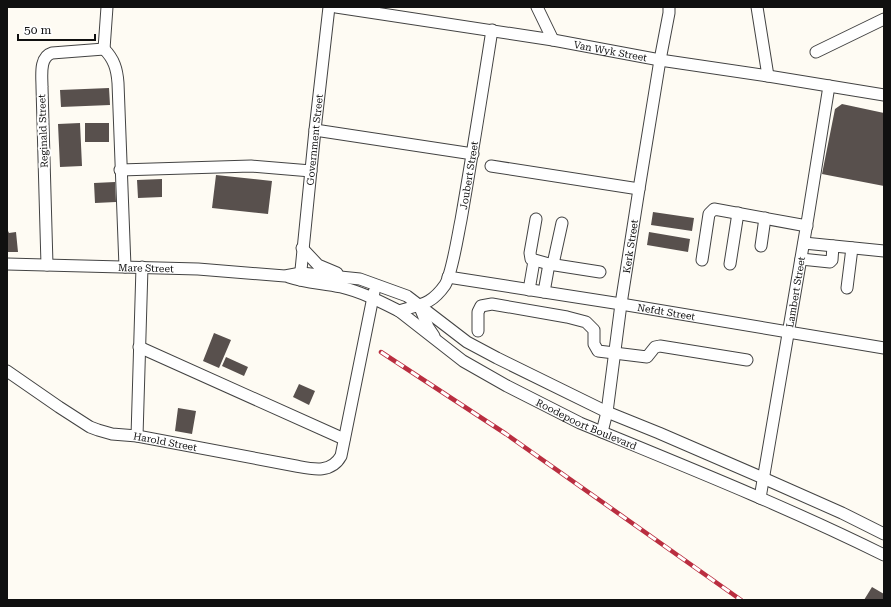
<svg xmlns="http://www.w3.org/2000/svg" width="891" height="607" viewBox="0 0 891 607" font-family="'Roboto Serif',serif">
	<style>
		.building { fill: #58504d }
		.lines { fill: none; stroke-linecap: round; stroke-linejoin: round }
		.minor-casing { stroke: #434343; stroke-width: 13 }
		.minor { stroke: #fff; stroke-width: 11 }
		.rail-casing { stroke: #ba2e40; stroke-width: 4.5 }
		.rail { stroke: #fff; stroke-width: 3; stroke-dasharray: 9; stroke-linecap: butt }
		.labels { text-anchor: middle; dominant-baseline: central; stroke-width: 4; stroke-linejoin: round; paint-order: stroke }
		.street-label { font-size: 10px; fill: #101010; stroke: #fff }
	</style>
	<rect width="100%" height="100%" fill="#fefbf3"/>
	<path class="building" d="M109,88L110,105L61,107L60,90Z
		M842,104L884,113V186L822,174L835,109Z
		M80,123L82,166L60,167L58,124Z
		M85,123H109V142H85Z
		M216,175L272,181L268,214L212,208Z
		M162,179V197L138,198L137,180Z
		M115,182L116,202L95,203L94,183Z
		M653,212L694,218L692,231L651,225Z
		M7,229L9,233L16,232L18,252H7Z
		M649,232L690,239L688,252L647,245Z
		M214,333L231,340L219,368L203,361Z
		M226,357L248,367L244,376L222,366Z
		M299,384L315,391L309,405L293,397Z
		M178,408L196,411L192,434L175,431Z
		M872,587L884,594V600H864Z"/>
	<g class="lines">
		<defs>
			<g id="minor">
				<path id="s1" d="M336,7L553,40L660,60L768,76L884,95"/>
				<path d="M537,7L553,40"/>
				<path d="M757,7L768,76"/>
				<path d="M104,49C114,59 117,69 118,83L125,267"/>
				<path d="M104,49L107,7"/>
				<path d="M816,52L884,19"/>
				<path d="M315,130L473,154"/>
				<path d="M491,166L639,189"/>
				<path d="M120,170L251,166L311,171"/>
				<path d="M536,219L530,253L531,259L549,264L600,272"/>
				<path d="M804,243L884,251"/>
				<path d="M761,246L765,218"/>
				<path d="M302,248L318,265L337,273"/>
				<path d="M801,259L830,262L832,260L833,246"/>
				<path d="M702,260L709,214L714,209L807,226"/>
				<path id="s2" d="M7,264L198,269L285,276L301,273L360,279L407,296L467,342L497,358L607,412L659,433L763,478L842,513L884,534"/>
				<path d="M553,264L562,223"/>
				<path d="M730,264L738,213"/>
				<path d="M47,265L42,87C42,76 39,57 52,53L104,49"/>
				<path id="s3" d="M289,277C306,283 324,283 341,287C362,292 381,302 399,311L463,361L507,386L580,423C682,465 785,506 884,555"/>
				<path id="s4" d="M448,277L621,304L884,348"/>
				<path id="s5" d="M300,280L315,130L329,7"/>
				<path d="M847,288L852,248"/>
				<path d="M529,290L534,261"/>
				<path d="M544,292L549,264"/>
				<path d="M419,305L428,327L434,336"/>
				<path id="s6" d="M399,311C421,304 431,305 445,285C452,274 458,234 461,220C472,157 482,93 492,30"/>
				<path d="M478,331V312L481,306L492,304L567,317L586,322L594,330V344L598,351L647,357L655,347L660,346L747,360"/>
				<path d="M139,347L344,439"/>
				<path id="s7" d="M7,371L59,407L90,427L98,430L112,434L137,436L296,466C312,469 331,474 341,456L374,292"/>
				<path id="s8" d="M602,432L607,412L621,304L639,189L660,60L669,13V7"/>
				<path d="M137,436L142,267"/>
				<path id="s9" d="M760,498L808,217L829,86"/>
			</g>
		</defs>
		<use href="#minor" class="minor-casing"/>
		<use href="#minor" class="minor"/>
		<defs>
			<path id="rail" d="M381,352L506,434L741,600"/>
		</defs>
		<use href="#rail" class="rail-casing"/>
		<use href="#rail" class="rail"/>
	</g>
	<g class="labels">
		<g class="street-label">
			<text stroke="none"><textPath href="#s1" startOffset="278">Van Wyk Street</textPath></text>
			<text transform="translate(43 131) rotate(-92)">Reginald Street</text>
			<text stroke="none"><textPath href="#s5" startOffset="141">Government Street</textPath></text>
			<text stroke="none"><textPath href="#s6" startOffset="167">Joubert Street</textPath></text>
			<text stroke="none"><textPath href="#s8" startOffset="188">Kerk Street</textPath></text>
			<text stroke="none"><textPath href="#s2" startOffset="139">Mare Street</textPath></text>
			<text stroke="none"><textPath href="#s9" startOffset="209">Lambert Street</textPath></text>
			<text stroke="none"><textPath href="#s4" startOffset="221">Nefdt Street</textPath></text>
			<text stroke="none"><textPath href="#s3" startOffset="336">Roodepoort Boulevard</textPath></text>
			<text stroke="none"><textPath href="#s7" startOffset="177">Harold Street</textPath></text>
		</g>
	</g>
	<rect width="891" height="607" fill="none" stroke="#101010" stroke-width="16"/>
	<path d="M18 34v6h77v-6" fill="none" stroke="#101010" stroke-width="2"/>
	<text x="24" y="34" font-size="12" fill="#101010" stroke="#ffffff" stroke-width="3" paint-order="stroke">50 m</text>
</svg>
